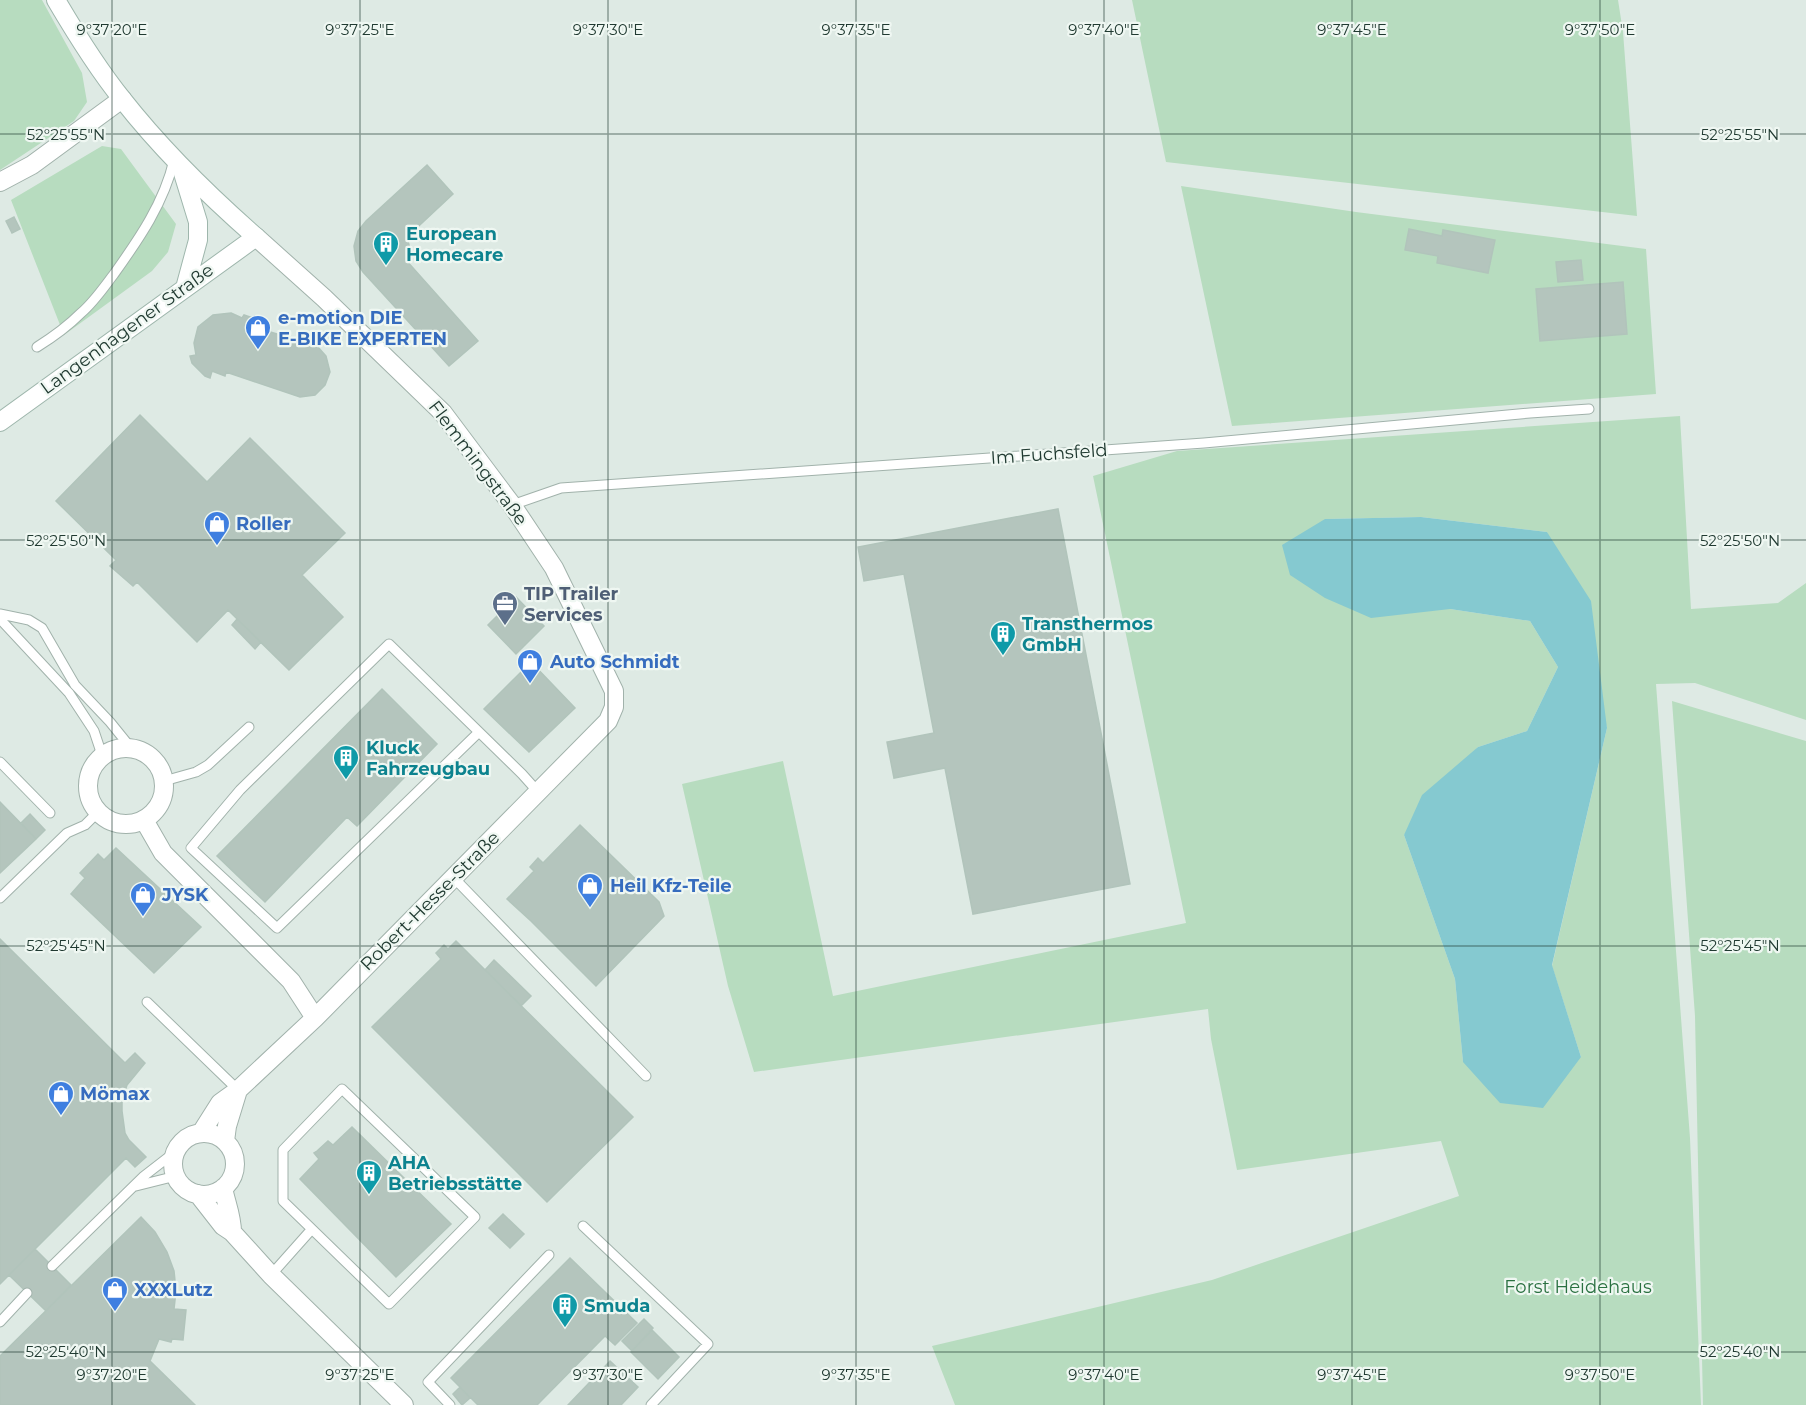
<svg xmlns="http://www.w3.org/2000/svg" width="1806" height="1405" viewBox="0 0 1806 1405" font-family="Montserrat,sans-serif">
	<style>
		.green { fill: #b7dcbf; fill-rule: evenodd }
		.water { fill: #85c9d0 }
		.building { fill: #b4c5bd; stroke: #b1c4bb; stroke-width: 1.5 }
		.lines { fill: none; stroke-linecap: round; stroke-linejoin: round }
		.lane-casing { stroke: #a1b2ab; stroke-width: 11 }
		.street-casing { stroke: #a1b2ab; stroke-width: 20 }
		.secondary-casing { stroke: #9eb6ac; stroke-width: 20 }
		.lane { stroke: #fff; stroke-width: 9 }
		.street { stroke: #fff; stroke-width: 18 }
		.secondary { stroke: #fff; stroke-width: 18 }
		.ticks { fill: none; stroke: #203a31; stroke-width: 1.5; stroke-opacity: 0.45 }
		.labels { text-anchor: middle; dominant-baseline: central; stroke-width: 4.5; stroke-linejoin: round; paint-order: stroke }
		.culture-label { font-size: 18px; font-weight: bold; fill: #0d838f; stroke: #eff7f2; text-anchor: start }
		.shop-label { font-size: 18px; font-weight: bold; fill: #366cbe; stroke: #eff7f2; text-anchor: start }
		.street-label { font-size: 18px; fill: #203a31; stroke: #eff7f2 }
		.service-label { font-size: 18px; font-weight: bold; fill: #4e5e75; stroke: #eff7f2; text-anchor: start }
		.park-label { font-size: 18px; fill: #2a7141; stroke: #eff7f2 }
		.ticks-label { font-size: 15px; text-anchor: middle; fill: #203a31; stroke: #eff7f2; stroke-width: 4.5; stroke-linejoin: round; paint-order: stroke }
	</style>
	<rect width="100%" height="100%" fill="#deeae4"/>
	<path class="green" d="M0,0H42L82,73L87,102L74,121L0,170Z
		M1132,0H1618L1623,32L1637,216L1166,162Z
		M102,146L121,149L176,224L168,252L152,271L64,335L11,200Z
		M1181,186L1356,212L1646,249L1656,394L1232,426Z
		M1680,416L1691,609L1778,603L1806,583V720L1695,683L1656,684L1690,1138L1701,1405H955L932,1346L1212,1280L1459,1196L1441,1141L1237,1170L1211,1039L1208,1009L754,1072L728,986L682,784L783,761L833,996L1186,923L1093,476L1177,451ZM1421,517L1547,532L1607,728L1552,966L1581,1057L1463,1062L1455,979L1404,835L1478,747L1527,731L1558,667L1530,621L1450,609L1325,519Z
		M1672,701L1806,741V1405H1703L1695,1016Z"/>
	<path class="water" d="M1421,517L1547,532L1591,601L1607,728L1552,965L1581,1057L1543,1108L1500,1103L1463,1062L1455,979L1404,835L1422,795L1478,747L1527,731L1558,667L1530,621L1450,609L1371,618L1325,598L1290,575L1282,545L1325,519Z"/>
	<path class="building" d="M427,165L453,194L407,237L410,249L405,259L478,341L449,366L363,272L356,261L354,246L358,231L366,221Z
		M14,217L20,229L12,233L6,221Z
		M1409,229L1442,236L1443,230L1495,240L1488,273L1437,263L1438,256L1405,250Z
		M1581,260L1583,280L1558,282L1556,262Z
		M1623,282L1627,334L1540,341L1536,289Z
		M231,313L242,318L244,315L259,320L257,328L317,346L326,356L330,372L325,385L315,395L300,397L226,372L225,376L212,371L210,378L205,376L192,363L190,356L196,355L194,343L198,327L213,315Z
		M140,415L207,482L250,438L345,533L302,575L343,617L289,670L228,610L197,642L137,582L133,586L110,566L116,560L56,501Z
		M1058,509L1130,884L973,914L945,768L894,778L887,742L934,733L904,574L864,581L858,547Z
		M516,597L544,626L516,654L488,625Z
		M237,619L261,642L255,649L232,625Z
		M531,662L575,708L529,752L484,709Z
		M382,689L437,744L357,826L347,817L265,902L217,856Z
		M0,802L36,839L0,873Z
		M30,814L45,830L36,839L21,823Z
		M580,825L659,902L664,916L596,986L531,921L507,899L534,871L530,867L538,858L543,863Z
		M116,848L201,927L154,973L71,894L85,878L80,873L98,854L104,860Z
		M0,939L125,1063L135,1053L145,1063L127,1085L122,1100V1111L125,1133L129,1140L146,1157L135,1167L126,1158L0,1284Z
		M456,941L633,1117L547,1202L372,1027L441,959L436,953L444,945L448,949Z
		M494,960L531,996L521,1006L485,970Z
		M352,1127L451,1224L396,1277L300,1179L319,1159L314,1153L317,1151L328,1141L333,1145Z
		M503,1214L524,1234L510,1248L489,1228Z
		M141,1217L155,1232L167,1252L174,1271L176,1291L174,1309L186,1310L183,1340L172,1339L171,1342L159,1339L150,1361L195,1405H0V1356Z
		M35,1249L71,1285L46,1311L9,1275Z
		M570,1258L637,1323L615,1345L605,1336L537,1405H478L451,1378Z
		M644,1319L653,1328L632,1351L622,1341Z
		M652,1330L679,1357L658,1379L631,1352Z
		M610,1361L638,1387L621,1405H568Z
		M460,1387L470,1398L462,1405L453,1394Z"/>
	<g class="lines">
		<defs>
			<path id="lane" d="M37,347C53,337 68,326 81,313C94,302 104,287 114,274C139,239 164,203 174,160
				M512,505L561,488L1204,443L1530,413L1589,409
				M0,614L29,620L42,628L75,685L110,722L131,748
				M0,619L69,693L94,731L102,755
				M479,732L277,928L191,848L240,790L389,644L522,774L539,793
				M0,762L50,813
				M164,781L196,772L208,765L249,727
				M454,878L646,1076
				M0,898L67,833L85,825L97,813
				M147,1002L238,1090
				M342,1089L475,1217L389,1304L283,1201V1150Z
				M136,1186L176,1176
				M583,1226L708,1344L651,1405
				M52,1266L144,1176L175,1152
				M271,1275L311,1230
				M0,1322L27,1293
				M450,1405L428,1382L549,1255"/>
			<path id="street" d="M0,182L32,165L122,99
				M88 786a38 38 0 1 1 76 0a38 38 0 1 1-76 0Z
				M144,820L163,853L291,981L315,1018
				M201,1133L220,1103L238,1090L315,1018L608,721L614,707V691L554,568L512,505L443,413L324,298L256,237
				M173 1164a31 31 0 1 1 62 0a31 31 0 1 1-62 0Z
				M225,1141L227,1126L238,1090
				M223,1188C226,1203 232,1216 232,1232
				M198,1194L223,1226L232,1232L271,1275L404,1405"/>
			<path id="secondary" d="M183,173L198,222V240L185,288
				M0,422L256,237C207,194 162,150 122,99C97,68 76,34 56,0"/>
		</defs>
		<use href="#lane" class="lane-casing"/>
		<use href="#street" class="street-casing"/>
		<use href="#secondary" class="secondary-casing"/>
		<use href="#lane" class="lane"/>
		<use href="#street" class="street"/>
		<use href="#secondary" class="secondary"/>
	</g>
	<path class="ticks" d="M112,0V1405M360,0V1405M608,0V1405M856,0V1405M1104,0V1405M1352,0V1405M1600,0V1405M0,134H1806M0,540H1806M0,946H1806M0,1352H1806"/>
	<defs>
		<symbol id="building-pin" viewBox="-11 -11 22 30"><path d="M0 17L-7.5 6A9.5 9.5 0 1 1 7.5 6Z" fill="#0f9aa8" stroke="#eff7f2"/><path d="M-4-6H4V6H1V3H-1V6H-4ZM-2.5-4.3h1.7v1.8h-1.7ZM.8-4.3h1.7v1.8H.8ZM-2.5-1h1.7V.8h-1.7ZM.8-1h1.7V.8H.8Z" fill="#fff"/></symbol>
		<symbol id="shop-pin" viewBox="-11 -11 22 30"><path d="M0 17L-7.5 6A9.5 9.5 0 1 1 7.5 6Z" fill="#3f7fe0" stroke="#eff7f2"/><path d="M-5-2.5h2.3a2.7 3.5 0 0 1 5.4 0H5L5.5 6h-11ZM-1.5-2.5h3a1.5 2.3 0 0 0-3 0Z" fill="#fff"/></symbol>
		<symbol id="office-pin" viewBox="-11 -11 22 30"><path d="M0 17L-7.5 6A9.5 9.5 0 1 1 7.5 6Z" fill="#5c6f8a" stroke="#eff7f2"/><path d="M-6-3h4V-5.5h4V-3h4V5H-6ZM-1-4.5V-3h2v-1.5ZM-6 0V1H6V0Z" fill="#fff"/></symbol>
	</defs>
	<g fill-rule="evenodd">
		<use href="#building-pin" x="371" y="229" width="30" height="40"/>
		<use href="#shop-pin" x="243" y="313" width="30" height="40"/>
		<use href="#shop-pin" x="202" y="509" width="30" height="40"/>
		<use href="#office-pin" x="490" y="589" width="30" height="40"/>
		<use href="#building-pin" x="988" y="619" width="30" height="40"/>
		<use href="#shop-pin" x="515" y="647" width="30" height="40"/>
		<use href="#building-pin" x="331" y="743" width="30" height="40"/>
		<use href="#shop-pin" x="575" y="871" width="30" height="40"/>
		<use href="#shop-pin" x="128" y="880" width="30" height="40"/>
		<use href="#shop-pin" x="46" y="1079" width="30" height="40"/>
		<use href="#building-pin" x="354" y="1158" width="30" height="40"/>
		<use href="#shop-pin" x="100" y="1275" width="30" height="40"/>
		<use href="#building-pin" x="550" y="1291" width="30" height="40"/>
	</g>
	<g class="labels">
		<g class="culture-label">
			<text x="406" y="234">European<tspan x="406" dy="21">Homecare</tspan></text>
			<text x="1022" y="624">Transthermos<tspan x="1022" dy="21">GmbH</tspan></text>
			<text x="366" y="748">Kluck<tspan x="366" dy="21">Fahrzeugbau</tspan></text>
			<text x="388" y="1163">AHA<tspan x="388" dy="21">Betriebsstätte</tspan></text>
			<text x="584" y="1306">Smuda</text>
		</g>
		<g class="shop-label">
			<text x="278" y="318">e-motion DIE<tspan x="278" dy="21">E-BIKE EXPERTEN</tspan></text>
			<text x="236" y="524">Roller</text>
			<text x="550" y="662">Auto Schmidt</text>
			<text x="610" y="886">Heil Kfz-Teile</text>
			<text x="162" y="895">JYSK</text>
			<text x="80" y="1094">Mömax</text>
			<text x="134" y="1290">XXXLutz</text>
		</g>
		<g class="street-label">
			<text transform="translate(127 329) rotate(-36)">Langenhagener Straße</text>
			<text transform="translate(1049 454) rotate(-4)">Im Fuchsfeld</text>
			<text transform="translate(478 463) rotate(53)">Flemmingstraße</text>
			<text transform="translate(430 901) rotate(-45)">Robert-Hesse-Straße</text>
		</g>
		<g class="service-label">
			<text x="524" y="594">TIP Trailer<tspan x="524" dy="21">Services</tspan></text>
		</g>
		<g class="park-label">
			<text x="1578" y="1287">Forst Heidehaus</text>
		</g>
	</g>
	<g class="ticks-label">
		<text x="112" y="35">9°37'20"E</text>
		<text x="360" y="35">9°37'25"E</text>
		<text x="608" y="35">9°37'30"E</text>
		<text x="856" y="35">9°37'35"E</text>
		<text x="1104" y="35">9°37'40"E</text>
		<text x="1352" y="35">9°37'45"E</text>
		<text x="1600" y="35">9°37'50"E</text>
		<text x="66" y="140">52°25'55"N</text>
		<text x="1740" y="140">52°25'55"N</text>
		<text x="66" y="546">52°25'50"N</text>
		<text x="1740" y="546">52°25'50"N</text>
		<text x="66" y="951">52°25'45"N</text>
		<text x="1740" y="951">52°25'45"N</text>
		<text x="66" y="1357">52°25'40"N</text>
		<text x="1740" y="1357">52°25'40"N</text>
		<text x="112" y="1380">9°37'20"E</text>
		<text x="360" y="1380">9°37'25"E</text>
		<text x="608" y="1380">9°37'30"E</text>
		<text x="856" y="1380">9°37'35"E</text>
		<text x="1104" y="1380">9°37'40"E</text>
		<text x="1352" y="1380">9°37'45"E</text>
		<text x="1600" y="1380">9°37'50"E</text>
	</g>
</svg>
